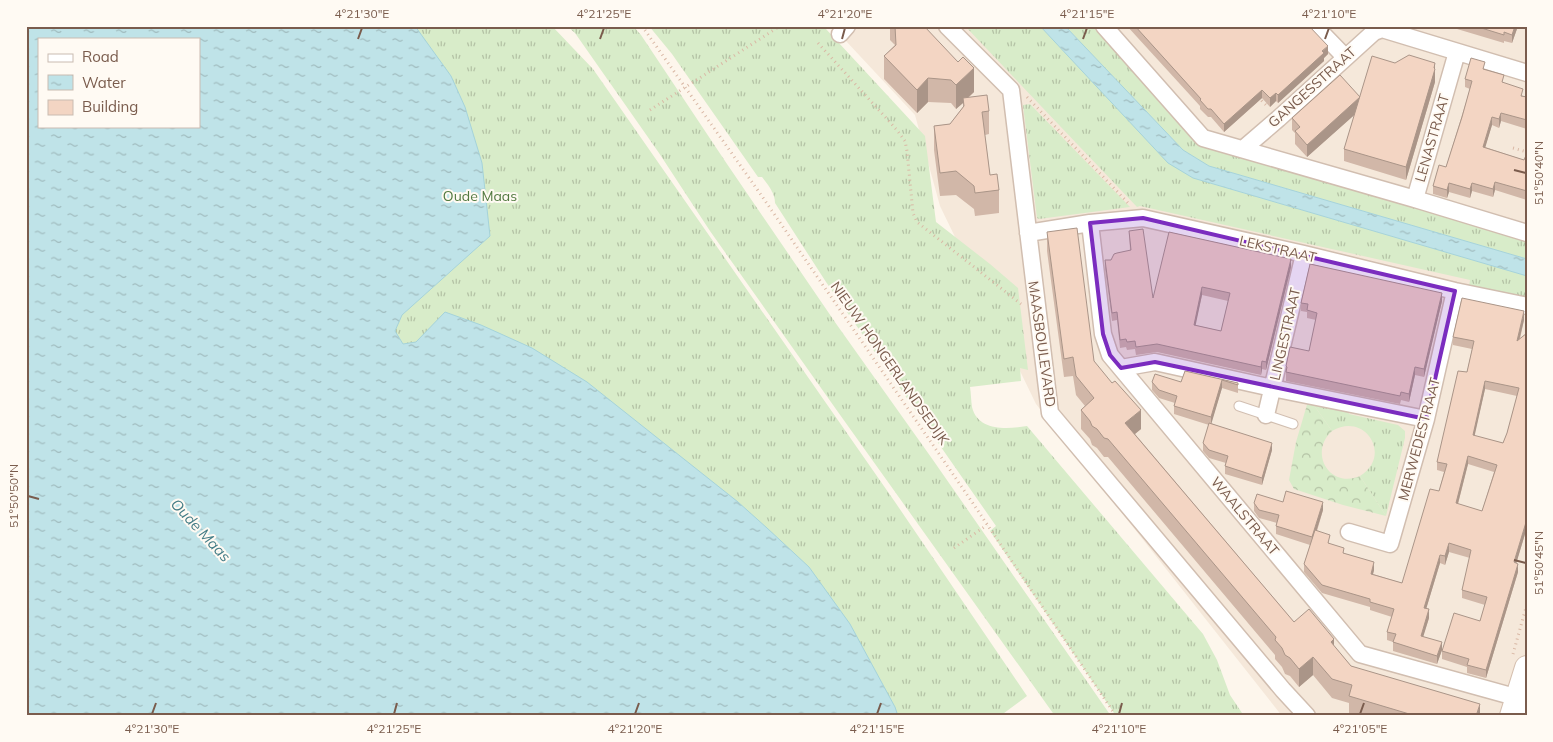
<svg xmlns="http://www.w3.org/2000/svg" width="1553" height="742" viewBox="0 0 1553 742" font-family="Mulish,sans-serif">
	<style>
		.residential { fill: #f5e8da }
		.grass { fill: url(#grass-tufts) }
		.forest { fill: url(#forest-crowns) }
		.water { fill: url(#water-ripples); stroke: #a5d3da; fill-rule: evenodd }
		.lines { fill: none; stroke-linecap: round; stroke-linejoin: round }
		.lane-casing { stroke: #d1beb0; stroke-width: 11 }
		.street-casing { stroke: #d1beb0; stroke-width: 19 }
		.secondary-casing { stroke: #d6c0b0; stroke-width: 26 }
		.path { stroke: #d9b8a5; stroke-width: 3; stroke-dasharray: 1 4; stroke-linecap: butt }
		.lane { stroke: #fff; stroke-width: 9 }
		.street { stroke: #fff; stroke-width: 16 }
		.secondary { stroke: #fff; stroke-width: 24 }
		.wall { fill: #d1b7a8; fill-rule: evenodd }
		.shaded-wall { fill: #aa9588 }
		.building { fill: #f3d5c3; stroke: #aa9588; fill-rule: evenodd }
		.marked { fill: #7b2cbf; fill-opacity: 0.2; stroke: #7b2cbf; stroke-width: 4; stroke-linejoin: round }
		.ticks { fill: none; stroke: #7a5c4d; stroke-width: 2 }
		.labels { text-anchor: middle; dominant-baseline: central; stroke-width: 4; stroke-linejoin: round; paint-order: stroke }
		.street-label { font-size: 14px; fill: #7a5c4d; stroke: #fffaf3 }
		.park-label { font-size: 14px; fill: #537a41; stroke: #fffaf3 }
		.water-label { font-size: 15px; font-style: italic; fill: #437c86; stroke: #fffaf3 }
		.neatline { fill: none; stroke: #7a5c4d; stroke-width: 2 }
		.ticks-label { font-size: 12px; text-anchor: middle; fill: #7a5c4d }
	</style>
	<defs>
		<pattern id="grass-tufts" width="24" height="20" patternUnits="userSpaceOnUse" patternTransform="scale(1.25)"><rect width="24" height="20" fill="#d8ecc9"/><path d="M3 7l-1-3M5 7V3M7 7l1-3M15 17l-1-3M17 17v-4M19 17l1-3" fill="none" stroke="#b4c2a5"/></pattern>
		<pattern id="forest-crowns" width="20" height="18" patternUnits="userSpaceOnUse" patternTransform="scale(1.25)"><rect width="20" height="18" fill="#d8ecc9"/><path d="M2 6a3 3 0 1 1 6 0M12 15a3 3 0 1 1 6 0" fill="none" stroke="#b4c2a5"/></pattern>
		<pattern id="water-ripples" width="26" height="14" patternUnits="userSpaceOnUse" patternTransform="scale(1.25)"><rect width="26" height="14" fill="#bfe3e8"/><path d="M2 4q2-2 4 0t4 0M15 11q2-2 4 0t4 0" fill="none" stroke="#a0bbbe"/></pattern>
	</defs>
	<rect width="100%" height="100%" fill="#fdf6ec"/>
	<path class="residential" d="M832,26H1527V716H1282L1036,404L940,206L915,115Z"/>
	<path class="grass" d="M92,26H552L593,69L895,502L1027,696L1000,716H750L199,126V39Z
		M567,26H633L641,35L727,164L837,325L933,460L1111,716H1055L838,412L710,231L659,153L575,33Z
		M649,26H829L826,29L925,136L936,222L990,264L1018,288L1028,370L1020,368L1021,381L970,387C971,393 971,401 972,407C978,432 1008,429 1027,426L1203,634L1217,660L1230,695L1244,716H1116L990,531L996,526L826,282L775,203C775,193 768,185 762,177H758L672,54Z
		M965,26H1040L1168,162L1193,178L1527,276V299L1469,286L1470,280L1140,206L1137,207Z
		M1065,26H1092L1196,140C1217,154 1226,155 1250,156L1527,237V259L1209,166L1183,150Z
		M1030,104L1130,207L1039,219L1037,218L1023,105Z
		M1309,398L1347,407L1349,414L1398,425L1405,431V438L1386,516L1360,476C1393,456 1365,411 1332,431Z"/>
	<path class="forest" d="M1309,398L1332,431C1308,453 1330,489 1360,476L1386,516L1343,505L1294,489L1289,480L1296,442Z"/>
	<path class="water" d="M26,26H415L451,76L465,107L482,163L490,236L402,315L395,331L403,344L416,342L445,312L481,325L532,348L587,382L738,502L767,528L809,567L850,624L895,707L898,716H26ZM39,39H199V126H39Z
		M1040,26H1065L1183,150L1209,166L1527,259V276L1193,178L1168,163Z"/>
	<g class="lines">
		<defs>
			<path id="lane" d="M1239,406L1293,424"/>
			<path id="street" d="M947,26L1011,90L1050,413L1283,690L1307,716
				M1104,26L1203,138L1415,199
				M1315,26L1345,57
				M840,34L847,26
				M1457,52L1415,199L1527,233
				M1243,149L1278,119L1374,32L1382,29L1527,73
				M1090,223L1103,334L1110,355L1360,654L1526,700
				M1028,233L1090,223L1143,218L1304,254L1455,291L1527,306
				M1121,368L1155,362L1272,388L1426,419
				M1266,415L1304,254
				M1349,532L1390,544L1426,419L1455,291"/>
			<path id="secondary" d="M1512,716L1527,668"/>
		</defs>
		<use href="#lane" class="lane-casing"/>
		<use href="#street" class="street-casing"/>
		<use href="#secondary" class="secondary-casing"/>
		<path class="path" d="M642,26L759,192L970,499L1116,716
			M818,43L897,130L905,141L907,151L913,213L917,222L1021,304
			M1027,97L1130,205
			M1258,97L1268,107
			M650,110L780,26
			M1513,148L1527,152
			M954,548L987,525
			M1513,654L1527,604"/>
		<use href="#lane" class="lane"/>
		<use href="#street" class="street"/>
		<use href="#secondary" class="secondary"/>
	</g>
	<path class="wall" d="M890,26H924L974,92L968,98L989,111V134L985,135L990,175L999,190V213L975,216L974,209L956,195L940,196L934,150V126L950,124L963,107V103L956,109L951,103L928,102L917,113L884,79V56L895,45L890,40Z
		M1127,26H1309L1328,54L1324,58V61L1278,103L1276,101L1270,107L1262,98L1224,132L1211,117H1208L1200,109V106Z
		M1447,26H1518L1512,43L1504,41V43Z
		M1395,63H1435V82L1406,180L1344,161V149L1355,114L1307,157L1295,144V133L1292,130V118L1360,97Z
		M1485,70L1523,96L1527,97V129L1501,121L1499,128L1492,125L1485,147L1524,160L1527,153V200L1495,190L1493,197L1472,191L1470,198L1449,192L1447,198L1433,194V186L1446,167L1470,89L1465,87V79Z
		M1129,231L1153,298L1291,267L1266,370L1262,369L1261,375L1157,352L1136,355L1135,349L1127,350L1126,347L1120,348L1117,320L1112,321L1105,269V260H1111L1130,250ZM1202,295L1228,301L1221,331L1195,325Z
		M1047,232L1094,361L1141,429L1135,434L1294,622L1334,646L1351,666L1480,716H1354L1349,714V703L1332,698L1313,675L1299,687L1290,676L1285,674L1282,667L1275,659V655L1108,457H1104L1097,448L1092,445L1090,439L1081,429V410L1085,406L1076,395L1073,376L1064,377L1047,251Z
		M1442,301L1424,377L1415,375L1409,402L1401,400L1400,404L1286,381V366L1309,351L1316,320L1307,318V312L1301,311V303Z
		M1524,320L1520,339L1527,333V528L1516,563L1518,572L1486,678L1467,673V667L1442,659V651L1480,621L1485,605L1462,598V590L1470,558L1449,552L1445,565L1440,563L1426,609L1429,618L1423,636L1442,650L1437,664L1393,651V642L1387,640V632L1392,617L1370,610V607L1322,593L1304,572V564L1310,545L1276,534V526L1277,523L1259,518L1254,511V503L1283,502L1323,510L1317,531L1330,544L1344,553L1374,570L1373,574L1402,583L1439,491L1444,472L1437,470V462L1467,372L1472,349L1453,345V337ZM1485,389L1517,396L1507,433L1503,443L1474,436ZM1468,464L1494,472L1482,511L1458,504Z
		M1185,371L1238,383V393L1222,388L1211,423L1272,450L1262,485L1225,474V466L1226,463L1209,458L1203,451V443L1209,425L1174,414V406L1175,403L1159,398L1152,390V382H1181Z"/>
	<path class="shaded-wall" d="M1515,26H1518L1512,43V35Z
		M1328,46V54L1324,58V61L1278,103V95Z
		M1435,63V82L1406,180V167Z
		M974,68V92L963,102V98V103L956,109V85Z
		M928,78V102L917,113V90Z
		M1262,90V98L1224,132V124Z
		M1276,93V101L1270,107V98Z
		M1360,97V110L1307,157V145Z
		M1501,113V121L1499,128V119Z
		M1492,117V125L1483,155V147Z
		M1495,182V190L1493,197V189Z
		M1449,183V192L1447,198V190Z
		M1472,183V191L1470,198V189Z
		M1291,259V267L1266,370V362Z
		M1202,287V295L1194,333V325Z
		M1442,293V301L1424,377V369Z
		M1524,311V320L1517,349V341Z
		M1262,361V369L1261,375V367Z
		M1415,367V375L1409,402V394Z
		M1222,380V388L1211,425V417Z
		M1485,381V389L1473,443V435Z
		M1141,410V429L1125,442V423Z
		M1272,443V450L1262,485V478Z
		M1468,456V464L1456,511V503Z
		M1323,502V510L1312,545V537Z
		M1527,519V527L1514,571V562Z
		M1449,543V552L1445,565V556Z
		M1440,555V563L1424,616V608Z
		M1374,562V570L1371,582V574Z
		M1518,564V572L1486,678V670Z
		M1429,609V618L1421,644V636Z
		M1334,639V657L1331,642Z
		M1442,642V650L1437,664V656Z
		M1313,657V675L1299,687V669Z
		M1480,704V716H1476Z"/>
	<path class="building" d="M895,26H924L958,62L963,57L974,68L956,85L951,80L928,78L917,90L884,56L896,45Z
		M1135,26H1309L1328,46L1322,51L1324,53L1278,95L1276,93L1270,98L1262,90L1224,124L1211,109H1208L1200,100L1201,99Z
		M1475,26H1515L1512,35L1504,32V35Z
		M1409,55L1435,63L1434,68L1435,69L1406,167L1344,149L1372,56L1395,63Z
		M1471,58L1485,62L1483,69L1504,75L1502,82L1523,89L1521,96L1527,97V120L1501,113L1499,119L1492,117L1483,147L1524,160L1527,153V191L1495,182L1493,189L1472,183L1470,189L1449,183L1447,190L1433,186L1439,165L1446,167L1462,117L1472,81L1465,79Z
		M1340,75L1360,97L1307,145L1295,131L1300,127L1292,118Z
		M987,95L989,111L982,112L990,175L997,174L999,190L975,193L974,186L956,171L940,173L934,126L950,124L964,106L963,98Z
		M1077,228L1094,361L1112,383L1115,381L1141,410L1125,423L1294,622L1309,609L1334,639L1331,642L1351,666L1480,704L1476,716H1416L1349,696L1352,685L1332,679L1313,657L1299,669L1290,658L1285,655L1282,648L1275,640L1276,637L1108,439L1104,438L1097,429L1092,426L1090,421L1081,410L1094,398L1076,376L1073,357L1064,359L1047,232Z
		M1143,229L1153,298L1169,232L1291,259L1266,362L1262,361L1261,367L1157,344L1136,347L1135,341L1127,342L1126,339L1120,340L1117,312L1112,313L1105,260H1111L1114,254L1117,253L1131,250L1129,231ZM1202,287L1230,293L1221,331L1194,325Z
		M1310,264L1442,293L1424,369L1415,367L1409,394L1401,392L1400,396L1286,372L1287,367L1286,366L1290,347L1309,351L1317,313L1307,310L1308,304L1301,303Z
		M1462,298L1524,311L1517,341L1527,333V519L1514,562L1518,564L1486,670L1467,665L1469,659L1442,651L1454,613L1480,621L1487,597L1462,590L1471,550L1449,543L1445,556L1440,555L1424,608L1429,609L1421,636L1442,642L1437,656L1393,642L1396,634L1387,632L1394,609L1370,602V599L1322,585L1304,564L1315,530L1330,535L1328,543L1344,548L1343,553L1374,562L1371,574L1402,583L1430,489L1439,491L1447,464L1437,462L1458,371L1467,372L1474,341L1453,337ZM1485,381L1519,388L1507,433L1503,443L1473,435ZM1468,456L1497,465L1482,511L1456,503Z
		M1185,371L1238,383V385L1222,380L1211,417L1174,406L1177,396L1159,390L1152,382L1155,374L1181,382Z
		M1209,423L1272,443L1262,478L1225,466L1228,456L1209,450L1203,443Z
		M1286,491L1323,502L1312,537L1276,526L1279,515L1259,510L1254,503L1257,494L1283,502Z"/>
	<path class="marked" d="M1143,218L1455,291L1426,419L1155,362L1121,368L1110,355L1103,334L1090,223Z"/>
	<path class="ticks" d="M358,39L362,28M600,39L604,28M842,39L845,28M1083,39L1087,28M1325,39L1329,28M1514,170L1526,173M28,496L39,499M1514,560L1526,563M152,714L156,703M394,714L397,703M635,714L639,703M877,714L881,703M1119,714L1122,703M1360,714L1364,703"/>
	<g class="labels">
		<g class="street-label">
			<text transform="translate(1312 87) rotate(-42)">GANGESSTRAAT</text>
			<text transform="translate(1432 138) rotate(-74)">LENASTRAAT</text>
			<text transform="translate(1278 249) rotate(13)">LEKSTRAAT</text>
			<text transform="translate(1285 334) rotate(-77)">LINGESTRAAT</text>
			<text transform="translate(1042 344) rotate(82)">MAASBOULEVARD</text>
			<text transform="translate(890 363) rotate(55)">NIEUW HONGERLANDSEDIJK</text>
			<text transform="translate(1419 439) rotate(-75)">MERWEDESTRAAT</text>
			<text transform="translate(1245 516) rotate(50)">WAALSTRAAT</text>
		</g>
		<g class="park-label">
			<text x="480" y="196">Oude Maas</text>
		</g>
		<g class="water-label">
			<text transform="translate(201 530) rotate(47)">Oude Maas</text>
		</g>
	</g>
	<rect width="1553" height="742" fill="none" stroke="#fffaf3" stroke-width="55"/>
	<rect x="38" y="38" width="162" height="90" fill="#fffaf3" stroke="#cabbb1"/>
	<rect x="48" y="54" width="25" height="8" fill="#ffffff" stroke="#cabbb1"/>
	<text x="82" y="62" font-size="15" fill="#7a5c4d">Road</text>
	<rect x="48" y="75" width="25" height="15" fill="url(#water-ripples)" stroke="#cabbb1"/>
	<text x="82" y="88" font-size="15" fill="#7a5c4d">Water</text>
	<rect x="48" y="100" width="25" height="15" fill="#f3d5c3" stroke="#cabbb1"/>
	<text x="82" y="112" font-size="15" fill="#7a5c4d">Building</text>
	<rect x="28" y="28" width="1498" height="686" class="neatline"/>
	<g class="ticks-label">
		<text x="362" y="18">4°21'30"E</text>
		<text x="604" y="18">4°21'25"E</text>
		<text x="845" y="18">4°21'20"E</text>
		<text x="1087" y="18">4°21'15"E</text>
		<text x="1329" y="18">4°21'10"E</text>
		<text transform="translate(1539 173) rotate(-90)" y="4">51°50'40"N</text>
		<text transform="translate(14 496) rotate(-90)" y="4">51°50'50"N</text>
		<text transform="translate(1539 563) rotate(-90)" y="4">51°50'45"N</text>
		<text x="152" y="733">4°21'30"E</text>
		<text x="394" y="733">4°21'25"E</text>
		<text x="635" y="733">4°21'20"E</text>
		<text x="877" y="733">4°21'15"E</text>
		<text x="1119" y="733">4°21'10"E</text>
		<text x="1360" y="733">4°21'05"E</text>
	</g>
</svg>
